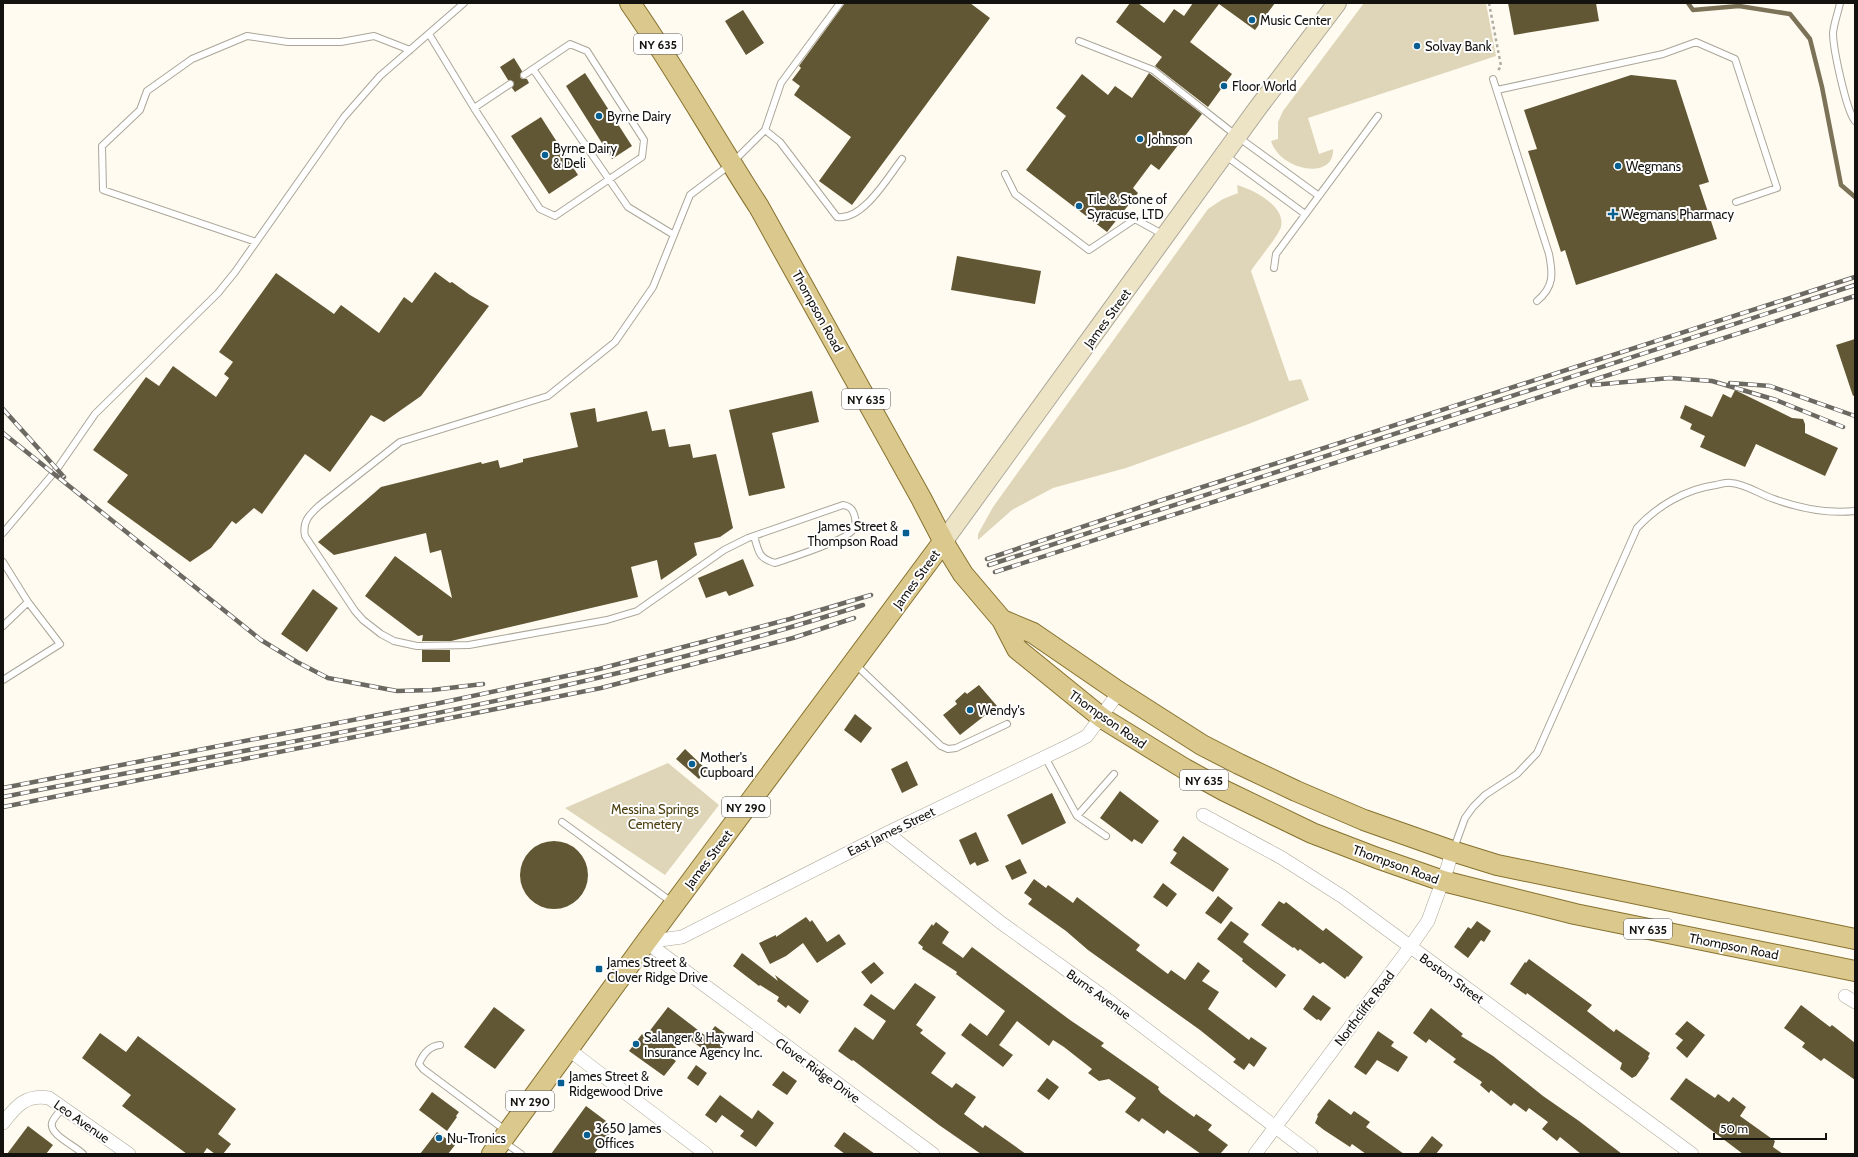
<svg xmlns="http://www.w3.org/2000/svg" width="1858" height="1157" viewBox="0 0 1858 1157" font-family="Cabin,sans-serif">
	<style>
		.green { fill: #dfd6ba }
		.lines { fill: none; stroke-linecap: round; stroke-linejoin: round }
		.stream { stroke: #7b7257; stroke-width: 4.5 }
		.building { fill: #625734 }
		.service-casing { stroke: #aba699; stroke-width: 8 }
		.minor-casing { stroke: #aba699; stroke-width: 14 }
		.secondary-casing { stroke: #aba699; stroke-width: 20 }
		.primary-casing { stroke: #86712e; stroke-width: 22 }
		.path { stroke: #aeaba2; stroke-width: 2.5; stroke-dasharray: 3 3; stroke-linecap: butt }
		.service { stroke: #fff; stroke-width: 6 }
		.minor { stroke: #fff; stroke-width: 13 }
		.secondary { stroke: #ede4c5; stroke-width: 18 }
		.primary { stroke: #dbc88c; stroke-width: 20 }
		.rail-casing { stroke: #6c6963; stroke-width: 4.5 }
		.rail { stroke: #fff; stroke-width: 3; stroke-dasharray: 9; stroke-linecap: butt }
		.poi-dot { fill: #065f90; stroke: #fff; stroke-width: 1.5 }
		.labels { text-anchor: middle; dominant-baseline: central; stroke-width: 4; stroke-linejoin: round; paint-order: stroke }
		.shield { fill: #fff; stroke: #5a5956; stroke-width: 1 }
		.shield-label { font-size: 12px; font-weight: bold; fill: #14120e }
		.poi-label { font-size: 13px; fill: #14120e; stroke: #fff; text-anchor: start }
		.street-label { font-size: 13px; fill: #14120e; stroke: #fff }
		.park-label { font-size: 13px; fill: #4e4010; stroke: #fff }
	</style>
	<rect width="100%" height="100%" fill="#fffbf0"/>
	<path class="green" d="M1364,3H1486L1496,56L1308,118L1319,154L1333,149C1335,180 1281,172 1271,141L1278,139V122L1283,111Z
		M1237,185C1254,190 1286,206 1281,227C1278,237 1257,261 1251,271L1289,381L1301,379L1309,400L1246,425L1126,468L1053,488L1012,510L978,540V534L993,507L1208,209L1223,199L1238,193Z
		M668,763L719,805L665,875L565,808Z"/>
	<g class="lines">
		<path class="stream" d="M1688,3L1693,10L1739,6L1790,14L1810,39L1822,87L1841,185L1855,197"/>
	</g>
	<path class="building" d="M845,3H970L990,18L852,205L819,181L851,137L794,95L800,86L792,80L801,68L799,66Z
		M1130,3H1138L1164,23L1174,9L1184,16L1193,3H1275L1255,30L1219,4L1190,42L1232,74L1208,107L1155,66L1162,57L1116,22Z
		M1508,3H1596L1599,21L1514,35Z
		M743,10L764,43L746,55L725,21Z
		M514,58L522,71L520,77L522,79H527L529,83L515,92L512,88L514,82L508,80L500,67Z
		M585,73L632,146L612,159L566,86Z
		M1149,73L1202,114L1159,170L1151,164L1133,188L1138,193L1107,232L1026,170L1066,116L1056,108L1082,74L1108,95L1115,86L1132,98Z
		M1631,75L1676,80L1709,182L1699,185L1717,239L1576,285L1565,250L1561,252L1528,151L1537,149L1524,110Z
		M541,117L578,175L549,194L511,136Z
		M957,256L1041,271L1035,304L951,290Z
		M435,272L450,283L452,282L470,295L489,306L421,396L384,422L371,415L330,472L305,454L262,514L254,508L236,524L232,521L211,548L190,562L107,502L128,475L93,450L146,377L159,386L173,366L216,397L229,378L224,374L233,362L219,352L276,273L334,314L341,305L379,333L404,297L412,303Z
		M1855,339V395L1853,396L1836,345Z
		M1735,390L1792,418L1803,419L1805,424V433L1838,448L1825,476L1756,444L1745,467L1700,447L1705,436L1690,429L1692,424L1680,418L1685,405L1712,417L1723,394L1731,398Z
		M812,391L819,422L772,433L785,488L749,496L729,410Z
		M595,408L597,422L647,411L652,431L665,429L669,447L690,444L693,458L716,454L730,515L733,528L720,537L694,543L697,555L661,580L657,560L631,567L638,597L451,641H422L423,635L418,636L365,596L395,556L452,598L441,550L430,553L426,533L334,555L318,542L381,487L481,462L482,464L498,460L500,468L523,462V459L578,447L570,413Z
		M743,559L754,586L729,596L726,591L706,598L698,578Z
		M313,589L338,608L307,652L281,634Z
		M422,650H450V662H422Z
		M979,685L997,706L960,735L943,715L957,704L955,701L965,692L967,694Z
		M855,714L872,728L861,743L844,730Z
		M685,749L707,770L699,779L676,759Z
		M907,761L918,785L902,793L891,769Z
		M1120,791L1159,821L1142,844L1134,839L1132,842L1100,818Z
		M1052,793L1066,823L1022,845L1007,815Z
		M976,832L989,861L977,866L975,862L970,865L959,840Z
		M1183,836L1229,869L1213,892L1170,863L1177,853L1173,850Z
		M520 875a34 34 0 1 1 68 0a34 34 0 1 1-68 0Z
		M1020,859L1027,873L1012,880L1005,866Z
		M1034,879L1046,888L1048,885L1073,903L1077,897L1140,945L1136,950L1168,974L1171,970L1185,980L1198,962L1210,971L1202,981L1219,992L1208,1009L1249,1040L1251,1037L1267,1048L1254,1067L1249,1063L1244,1070L1233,1062L1236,1059L1200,1030L1088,950L1066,931L1028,904L1032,899L1024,893Z
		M1163,883L1177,894L1167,907L1153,897Z
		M1218,896L1233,908L1221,924L1205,913Z
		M1279,901L1284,904L1286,902L1323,931L1326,928L1363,957L1348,977L1347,976L1345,979L1323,962L1320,964L1300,949L1298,951L1294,947L1293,948L1261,925Z
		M806,917L810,922L812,920L827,942L839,934L846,944L817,963L803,943L786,956L770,964L759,943L776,935V937Z
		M1231,921L1249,934L1243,942L1286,975L1276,988L1242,961L1243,959L1217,939Z
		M1477,921L1491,931L1484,942L1481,940L1468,958L1454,947L1468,927L1471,929Z
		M936,922L949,932L942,943L963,958L972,947L1070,1020L1104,1043L1101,1046L1159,1087L1158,1089L1161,1093L1194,1117L1196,1114L1212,1125L1208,1130L1228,1145L1220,1154H1201L1167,1130L1164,1134L1142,1118L1139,1122L1125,1112L1136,1098L1109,1079L1099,1081L1088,1073L1092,1069L1064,1047L1053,1040L1049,1046L1017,1021L999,1045L1013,1055L1003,1067L961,1035L970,1023L987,1036L1005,1011L956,974L957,972L922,949L923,947L918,943L932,924L933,926Z
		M742,953L778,981L775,975L809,1001L800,1014L788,1005L786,1008L777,1001L779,997L760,985L759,986L733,966Z
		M1529,959L1592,1005L1587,1011L1614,1032L1616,1029L1650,1053L1648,1057L1649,1058L1636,1076L1632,1078L1620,1069L1622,1063L1527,993L1526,995L1510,984L1525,962L1526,963Z
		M874,962L884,973L871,984L861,972Z
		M915,983L936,997L916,1025L923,1030L920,1033L946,1053L931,1073L952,1088L956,1083L976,1097L964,1114L983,1128L985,1125L1026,1154H981L939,1125L853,1060L852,1061L838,1051L855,1027L873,1040L886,1021L863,1005L871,994L894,1010Z
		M1313,995L1331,1008L1321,1021L1318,1019L1317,1020L1303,1009Z
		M1801,1005L1830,1027L1832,1025L1855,1043V1080L1824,1058L1821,1061L1802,1047L1805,1043L1784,1028Z
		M494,1007L525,1030L495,1069L464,1047Z
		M668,1007L707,1037L715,1026L730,1037L715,1058L685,1036L669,1056L676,1061L664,1076L629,1051L642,1034L645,1037Z
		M1431,1008L1463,1034L1461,1036L1493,1056L1543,1096L1579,1121L1622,1154H1581L1560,1137L1557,1141L1542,1129L1548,1122L1529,1108L1526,1112L1514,1103L1511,1106L1491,1090L1489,1093L1480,1085L1482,1082L1453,1062L1456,1059L1429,1039L1426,1043L1413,1033Z
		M1687,1021L1705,1035L1687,1058L1676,1048L1683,1040L1675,1034Z
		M1378,1031L1394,1042L1391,1046L1408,1057L1398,1072L1377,1060L1366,1075L1354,1067Z
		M100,1033L126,1052L138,1036L236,1109L218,1134L231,1144L223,1154H215L207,1148L203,1154H187L122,1106L131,1095L82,1058Z
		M696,1065L707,1073L698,1086L687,1078Z
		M783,1071L797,1081L787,1095L772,1085Z
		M1047,1078L1059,1087L1049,1100L1037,1091Z
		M1686,1078L1715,1098L1718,1094L1729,1102L1733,1097L1746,1107L1740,1116L1775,1141L1773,1147L1783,1154H1743L1670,1099Z
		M432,1092L459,1112L456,1116L457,1117L447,1131L419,1110Z
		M720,1095L752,1119L758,1110L774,1123L756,1147L740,1136L744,1131L722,1115L716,1123L705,1115Z
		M1329,1099L1351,1115L1354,1111L1370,1122L1366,1127L1404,1154H1366L1352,1144L1350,1147L1324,1130L1315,1123L1318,1116L1317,1115Z
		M586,1106L614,1127L594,1154H551Z
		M28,1126L53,1145L46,1154H7Z
		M437,1132L455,1145L448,1154H420Z
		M844,1132L861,1144L875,1154H845L834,1146Z
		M1432,1136L1443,1145L1436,1154H1418Z"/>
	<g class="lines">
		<defs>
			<path id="service" d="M1840,3C1838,13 1834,23 1833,33C1833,48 1846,110 1855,121
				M429,34L474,108L540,209L555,216L642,157L644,140L587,51L570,44L524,75
				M1079,41L1153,70L1238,137L1319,196
				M533,69L628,207L674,235
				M1493,79L1549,254C1553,274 1554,287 1537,301
				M1497,90L1663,54L1696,42L1735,59L1777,188L1736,202
				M474,108L510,84
				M765,130L781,83L840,3
				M1226,156L1305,214
				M1005,174L1015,194L1089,250L1135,219L1164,235
				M256,242L103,190L102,146L140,110L147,91L192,59L247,36L288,42H341L374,36L410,50
				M1274,268L1276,254L1378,116
				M3,533L57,469L95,414L218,293L235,272L344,117L380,76L464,3
				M754,536C759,552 758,558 775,563C790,558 844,541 852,531C857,526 856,520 854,514C852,508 849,506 843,505L748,538L724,550L637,611L607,620L469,645L417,646L394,641L381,634L363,620L355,611L305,536C302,521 310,514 320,505L400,442L548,396L615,342L653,287L690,195L731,164L765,130L780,142L837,217C863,221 888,177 902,159
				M3,562L28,602L3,626
				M855,664L941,746L948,749L956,748L1007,724
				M3,680L60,644L28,602
				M1045,757L1077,816L1106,836
				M1077,816L1114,774
				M562,822L673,903
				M1454,848L1465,818L1473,807L1485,795L1517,774L1537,753L1637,528C1657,506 1686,489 1716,485C1720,484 1726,482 1731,483C1746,484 1759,494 1774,499C1799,508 1828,514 1855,511
				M440,1045C429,1046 423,1054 419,1064L423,1069L505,1130
				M63,1107C60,1112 53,1118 52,1123C49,1135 76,1146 83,1154
				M504,1142L521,1154"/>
			<path id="minor" d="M1203,815L1282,858L1343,897L1692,1154
				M887,833L1000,922L1100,994L1311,1154
				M646,942L682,937L887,833L1070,745L1087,736L1119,692
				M646,942L933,1154
				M1845,996L1855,1002
				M568,1049L706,1154
				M3,1123C16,1106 26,1094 49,1098L129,1154
				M1255,1154L1410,947L1428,921L1448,866L1452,851"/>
			<path id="secondary" d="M943,542L1257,109L1337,3"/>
			<path id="primary" d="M630,3C676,69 715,139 759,207L921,498L947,548L963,574L1002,620L1017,649L1102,718L1185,769L1225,791L1312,833L1377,858L1443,881L1575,914L1855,971
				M1002,620L1033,633L1119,692L1202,745L1239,764L1296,791L1364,820L1452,851L1497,865L1855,939
				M492,1154L646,942L943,542"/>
		</defs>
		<use href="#service" class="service-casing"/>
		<use href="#minor" class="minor-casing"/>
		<use href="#secondary" class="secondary-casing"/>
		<use href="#primary" class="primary-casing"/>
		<path class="path" d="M1489,3L1501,66L1497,72
			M597,965L602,969"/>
		<use href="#service" class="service"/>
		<use href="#minor" class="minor"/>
		<use href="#secondary" class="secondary"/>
		<use href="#primary" class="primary"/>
		<defs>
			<path id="rail" d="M1730,383L1770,386L1855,416
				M1592,385L1670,378L1712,381L1776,400L1843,427
				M3,409L64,477
				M3,433L261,640L297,662L328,678L397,691L432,690L483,684
				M987,559L1159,501L1855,277
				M989,565L1855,285
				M995,572L1855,296
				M3,788L435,704L599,669L790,619L871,595
				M3,797C291,740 583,695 863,605
				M3,807L601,688L793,638L854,618"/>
		</defs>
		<use href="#rail" class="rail-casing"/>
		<use href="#rail" class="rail"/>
	</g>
	<g class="poi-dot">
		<circle cx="1252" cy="20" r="4"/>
		<circle cx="1417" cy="46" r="4"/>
		<circle cx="1224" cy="86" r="4"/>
		<circle cx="599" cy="116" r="4"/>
		<circle cx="1140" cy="139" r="4"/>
		<circle cx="545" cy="155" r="4"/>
		<circle cx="1618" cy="166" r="4"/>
		<circle cx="1079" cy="206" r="4"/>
		<path d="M1611 208h4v4h4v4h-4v4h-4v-4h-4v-4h4z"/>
		<rect x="902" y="529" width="8" height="8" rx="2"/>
		<circle cx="970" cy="710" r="4"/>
		<circle cx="692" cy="764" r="4"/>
		<rect x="595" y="965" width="8" height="8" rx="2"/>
		<circle cx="636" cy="1044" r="4"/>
		<rect x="557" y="1079" width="8" height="8" rx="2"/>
		<circle cx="587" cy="1135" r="4"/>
		<circle cx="439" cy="1138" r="4"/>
	</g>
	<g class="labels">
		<g class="shield">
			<rect x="634" y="34" width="48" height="20" rx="3"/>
			<rect x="842" y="389" width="48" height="20" rx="3"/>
			<rect x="1180" y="770" width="48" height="20" rx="3"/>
			<rect x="722" y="797" width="48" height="20" rx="3"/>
			<rect x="1624" y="919" width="48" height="20" rx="3"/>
			<rect x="506" y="1091" width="48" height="20" rx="3"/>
		</g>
		<g class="shield-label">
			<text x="658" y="44">NY 635</text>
			<text x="866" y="399">NY 635</text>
			<text x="1204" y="780">NY 635</text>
			<text x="746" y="807">NY 290</text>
			<text x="1648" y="929">NY 635</text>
			<text x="530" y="1101">NY 290</text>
		</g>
		<g class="poi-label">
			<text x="1260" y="20">Music Center</text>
			<text x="1425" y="46">Solvay Bank</text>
			<text x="1232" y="86">Floor World</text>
			<text x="607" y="116">Byrne Dairy</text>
			<text x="1148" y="139">Johnson</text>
			<text x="553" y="148">Byrne Dairy<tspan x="553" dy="15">&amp; Deli</tspan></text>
			<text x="1626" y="166">Wegmans</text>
			<text x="1087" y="199">Tile &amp; Stone of<tspan x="1087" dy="15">Syracuse, LTD</tspan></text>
			<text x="1621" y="214">Wegmans Pharmacy</text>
			<text x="898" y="526" text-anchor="end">James Street &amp;<tspan x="898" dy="15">Thompson Road</tspan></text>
			<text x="978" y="710">Wendy's</text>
			<text x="700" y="757">Mother's<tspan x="700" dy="15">Cupboard</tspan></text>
			<text x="607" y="962">James Street &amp;<tspan x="607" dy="15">Clover Ridge Drive</tspan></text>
			<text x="644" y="1037">Salanger &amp; Hayward<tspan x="644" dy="15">Insurance Agency Inc.</tspan></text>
			<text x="569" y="1076">James Street &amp;<tspan x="569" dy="15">Ridgewood Drive</tspan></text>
			<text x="595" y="1128">3650 James<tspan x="595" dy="15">Offices</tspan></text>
			<text x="447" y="1138">Nu-Tronics</text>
		</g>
		<g class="street-label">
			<text transform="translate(818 311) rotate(61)">Thompson Road</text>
			<text transform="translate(1107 318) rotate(-54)">James Street</text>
			<text transform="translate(916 579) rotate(-54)">James Street</text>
			<text transform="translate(1108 719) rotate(35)">Thompson Road</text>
			<text transform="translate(891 831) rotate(-26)">East James Street</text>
			<text transform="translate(708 859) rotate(-53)">James Street</text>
			<text transform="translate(1396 864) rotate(20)">Thompson Road</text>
			<text transform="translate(1734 946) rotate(11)">Thompson Road</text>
			<text transform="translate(1452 978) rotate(36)">Boston Street</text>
			<text transform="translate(1099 994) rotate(36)">Burns Avenue</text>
			<text transform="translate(1364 1008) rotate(-53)">Northcliffe Road</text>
			<text transform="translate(818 1070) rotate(36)">Clover Ridge Drive</text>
			<text transform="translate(82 1121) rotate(35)">Leo Avenue</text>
		</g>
		<g class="park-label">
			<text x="655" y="809">Messina Springs<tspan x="655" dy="15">Cemetery</tspan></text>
		</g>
	</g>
	<rect width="1858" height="1157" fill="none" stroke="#14120e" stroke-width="8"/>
	<path d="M1714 1133v6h112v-6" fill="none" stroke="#14120e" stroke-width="2"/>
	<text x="1720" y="1133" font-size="12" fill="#14120e" stroke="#ffffff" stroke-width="3" paint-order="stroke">50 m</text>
</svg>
